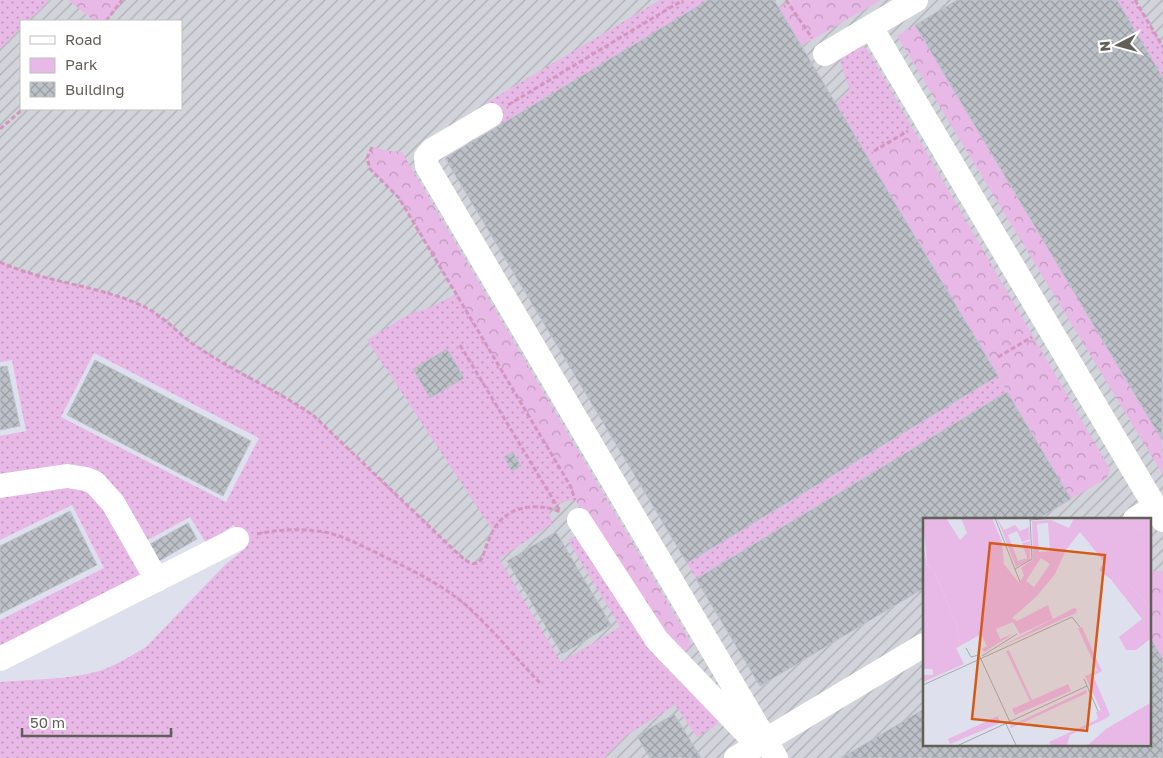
<svg xmlns="http://www.w3.org/2000/svg" width="1163" height="758" viewBox="0 0 1163 758" font-family="'Golos Text',sans-serif">
	<style>
		.industrial { fill: url(#industrial-furrows); fill-rule: evenodd }
		.green { fill: url(#green-dots); fill-rule: evenodd }
		.forest { fill: url(#forest-crowns) }
		.building { fill: url(#building-cross-hatch); stroke: #bdc2d2 }
		.lines { fill: none; stroke-linecap: round; stroke-linejoin: round }
		.path { stroke: #d496c0; stroke-width: 3; stroke-dasharray: 5 2.5; stroke-linecap: butt }
		.minor { stroke: #fff; stroke-width: 24 }
		.inset-road { fill: none; stroke: #a8a9ad; stroke-width: 1 }
		.view { fill: #d45a17; fill-opacity: 0.15; stroke: #d45a17; stroke-width: 2.5 }
		.inset-edge { fill: none; stroke: #625e58; stroke-width: 2.5 }
	</style>
	<defs>
		<pattern id="industrial-furrows" width="10" height="10" patternUnits="userSpaceOnUse" patternTransform="scale(1.25)"><rect width="10" height="10" fill="#d2d4db"/><path d="M-1 1l2-2M0 10L10 0M9 11l2-2" fill="none" stroke="#aeafb4"/></pattern>
		<pattern id="green-dots" width="8" height="8" patternUnits="userSpaceOnUse" patternTransform="scale(1.25)"><rect width="8" height="8" fill="#e8b8e6"/><path d="M2 2h.1M6 6h.1" fill="none" stroke="#bf99bd" stroke-width="1.8" stroke-linecap="round"/></pattern>
		<pattern id="forest-crowns" width="20" height="18" patternUnits="userSpaceOnUse" patternTransform="scale(1.25)"><rect width="20" height="18" fill="#e8b8e6"/><path d="M2 6a3 3 0 1 1 6 0M12 15a3 3 0 1 1 6 0" fill="none" stroke="#bf99bd"/></pattern>
		<pattern id="building-cross-hatch" width="8" height="8" patternUnits="userSpaceOnUse" patternTransform="scale(1.25)"><rect width="8" height="8" fill="#bcc0c7"/><path d="M0 0l8 8M0 8l8-8" fill="none" stroke="#9c9fa4"/></pattern>
	</defs>
	<rect width="100%" height="100%" fill="#dee1ed"/>
	<path class="industrial" d="M0,0H1163V758H603L352,469L0,308ZM21,21H181V109H21ZM924,519H1149V744H924Z"/>
	<path class="green" d="M0,0H50L28,21H21V28L0,49Z
		M660,0H708L498,126L484,104Z
		M1117,0H1135L1163,47V78Z
		M861,46L867,49L913,129L866,155L836,104L850,90L840,62L843,57Z
		M0,262C46,283 99,285 145,307C166,318 180,336 199,348C236,373 277,390 314,416L455,551C463,558 472,569 481,560L493,531L367,340L409,314L429,308L456,294L571,487L575,500C565,502 553,502 549,513L553,523L499,559L561,662L620,627L568,540L573,537L577,539L646,643L662,664L716,717L718,724L697,737L675,705L627,735L604,758H0V682C32,679 75,680 105,669C119,663 133,655 146,647L224,566L244,549L245,543L234,525L206,543L190,517L146,541L113,487L0,476V436L26,431L12,360L0,362ZM94,353L259,438L226,502L61,417Z
		M998,376L1007,392L696,579L687,563Z
		M69,487L86,490L101,504L143,576L0,647V620L104,568L72,505L0,540V497Z"/>
	<path class="forest" d="M68,0H122L106,21H94Z
		M793,0H881L801,46L779,8Z
		M915,25L1162,440L1163,475L897,36Z
		M913,129L1110,469L1107,478L1071,499L866,155Z
		M372,147L390,151L402,152L688,637L692,647L681,652L660,625L575,500L571,487L399,198L370,169L367,158Z
		M1152,571H1163V659L1149,636V572Z"/>
	<path class="building" d="M708,0H774L998,376L687,563L445,158Z
		M957,0H1117L1163,78L1162,440L915,25Z
		M447,349L464,378L430,398L413,369Z
		M95,360L251,441L223,496L67,415Z
		M7,366L20,426L0,430V367Z
		M1007,392L1071,499L1038,519H924V588L760,686L696,579Z
		M513,452L521,466L512,471L504,457Z
		M70,511L97,565L0,614V546Z
		M188,523L197,539L159,561L150,544Z
		M556,532L611,625L562,654L507,561Z
		M1149,636L1163,659V758H841L924,709V744H1149Z
		M674,714L701,758H650L637,736Z"/>
	<g class="lines">
		<path class="path" d="M786,0L812,38
			M1135,0L1163,47
			M106,21L122,0
			M508,105L683,0
			M0,129L23,109
			M372,147L367,158L370,169L399,198L571,487L575,500
			M874,151L908,131
			M0,262C46,283 99,285 145,307C166,318 180,336 199,348C236,373 277,390 314,416L455,551C463,558 472,569 481,560C486,548 490,533 498,523C513,505 540,503 560,512
			M460,345L560,511
			M998,357L1032,337
			M257,534C280,529 306,528 329,533C345,537 360,545 375,552C407,568 439,582 467,606C492,629 517,659 541,684"/>
		<path class="minor" d="M871,27L1163,520
			M825,54L916,0
			M491,115L432,150L426,157L427,166L776,758
			M0,486L67,476L86,479L95,483L113,503L157,580
			M1135,519L1155,507
			M579,520L657,640L757,744
			M0,659L237,539
			M736,758L924,645"/>
	</g>
	<g transform="translate(923 518)">
		<rect width="228" height="228" fill="#dee1ed"/>
		<path d="M0,0H23L37,22L44,15L38,0H69L79,24L81,46L96,65L101,57L98,50L110,41L109,3L128,2L146,10L151,0H216L217,8L208,20L186,38L183,46L157,14L143,32L132,56L114,78L89,100L94,103L125,87L130,101L97,116L90,104L73,111L77,121L92,115L61,134L59,131L64,128L58,116L37,128L34,107L11,53L4,46ZM125,5L127,33L116,34L114,6ZM118,40L127,46L111,69L103,63ZM74,0L81,12L92,7L97,13L106,9L107,21L99,24L94,13L85,17L95,43L104,40L99,25L107,23V42L93,49ZM189,63L204,64L227,90V121L213,132H203L196,119L219,101ZM159,109L179,153L170,158L169,155L174,152L155,110ZM86,132L109,182L107,183L83,133ZM227,185V226L165,227L183,211ZM178,192L182,201L147,217L144,227H128L126,224L175,201L173,194Z" fill="#e8b8e6" fill-rule="evenodd"/>
		<path d="M216,0H227V90L204,64L198,66L190,63L176,52L186,38L216,10ZM0,26L4,47L10,51L34,107L37,128L33,130L41,146L0,164V157H10V151H0ZM151,90L154,91L153,95L73,131ZM169,155L187,197L182,201L162,158ZM145,166L148,173L92,197L89,191ZM163,172L164,175L88,210L87,208ZM75,198L77,205L27,226L25,221Z" fill="#e8b8e6"/>
		<path class="inset-road" d="M72,0L97,64M107,2L129,0M92,51L109,41L107,0M43,130L48,139L56,137L87,204M59,138L94,116M161,161L175,193M0,167L149,99L157,109M83,206L93,227M36,227L164,168"/>
		<path class="view" d="M67,25L182,37L164,213L49,201Z"/>
		<rect width="228" height="228" class="inset-edge"/>
	</g>
	<rect x="20" y="20" width="162" height="90" fill="#ffffff" stroke="#c0bfbc"/>
	<rect x="30" y="36" width="25" height="8" fill="#ffffff" stroke="#c0bfbc"/>
	<text x="65" y="45" font-size="15" fill="#625e58">Road</text>
	<rect x="30" y="58" width="25" height="15" fill="#e8b8e6" stroke="#c0bfbc"/>
	<text x="65" y="70" font-size="15" fill="#625e58">Park</text>
	<rect x="30" y="82" width="25" height="15" fill="url(#building-cross-hatch)" stroke="#c0bfbc"/>
	<text x="65" y="95" font-size="15" fill="#625e58">Building</text>
	<g transform="translate(1118 45) rotate(264)" stroke="#ffffff" stroke-width="4" paint-order="stroke">
	<path d="M0-4L9 19L0 12L-9 19Z" fill="#625e58"/>
	<text y="-8" font-size="14" font-weight="bold" text-anchor="middle" fill="#625e58">N</text>
	</g>
	<path d="M22 728v8h149v-8" fill="none" stroke="#625e58" stroke-width="2.5"/>
	<text x="30" y="728" font-size="15" fill="#625e58" stroke="#ffffff" stroke-width="4" paint-order="stroke">50 m</text>
</svg>
